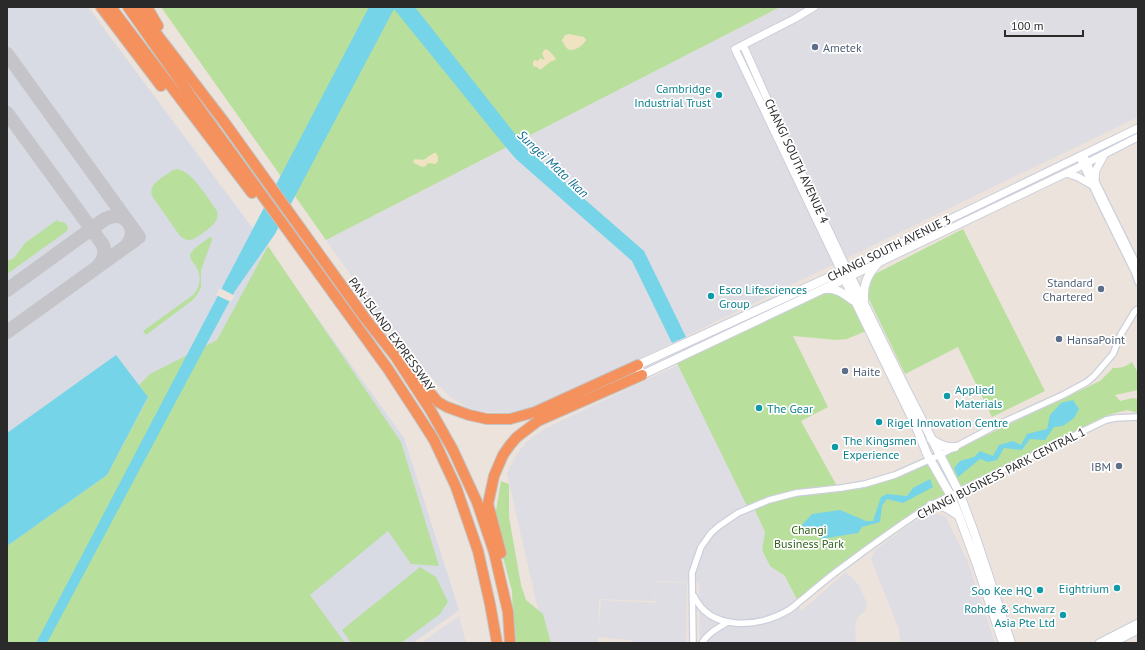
<svg xmlns="http://www.w3.org/2000/svg" width="1145" height="650" viewBox="0 0 1145 650" font-family="'PT Sans',sans-serif">
	<style>
		.industrial { fill: #dedde4; fill-rule: evenodd }
		.airport { fill: #d8dbe4 }
		.green { fill: #b9df9c }
		.sand { fill: #efe3c1 }
		.water { fill: #75d4e8 }
		.pier { fill: #ebe3dc }
		.lines { fill: none; stroke-linecap: round; stroke-linejoin: round }
		.taxiway { stroke: #c5c4c8; stroke-width: 14 }
		.minor-casing { stroke: #cbcfdb; stroke-width: 8 }
		.tertiary-casing { stroke: #cbcfdb; stroke-width: 9 }
		.secondary-casing { stroke: #cbcfdb; stroke-width: 10 }
		.motorway-casing { stroke: #c3c3c3; stroke-width: 12 }
		.minor { stroke: #fff; stroke-width: 5.5 }
		.tertiary { stroke: #fff; stroke-width: 7 }
		.secondary { stroke: #fff; stroke-width: 8 }
		.motorway { stroke: #f5915d; stroke-width: 10 }
		.service-dot { fill: #5c6f8a; stroke: #fff; stroke-width: 1.5 }
		.culture-dot { fill: #0f9aa8; stroke: #fff; stroke-width: 1.5 }
		.labels { text-anchor: middle; dominant-baseline: central; stroke-width: 3.5; stroke-linejoin: round; paint-order: stroke }
		.service-label { font-size: 12px; fill: #4e5e75; stroke: #fff; text-anchor: start }
		.culture-label { font-size: 12px; fill: #0d838f; stroke: #fff; text-anchor: start }
		.street-label { font-size: 12px; fill: #2a2a2a; stroke: #fff }
		.park-label { font-size: 12px; fill: #33631e; stroke: #fff }
		.water-label { font-size: 13px; font-style: italic; fill: #157393; stroke: #fff }
	</style>
	<rect width="100%" height="100%" fill="#ebe3dc"/>
	<path class="industrial" d="M780,7H1138V117L531,411L510,413L474,411L450,397L397,341L326,240Z
		M678,365L749,508L753,506L765,532L762,550L770,566L785,576L801,611L846,572L859,585L867,604L865,611L857,618L855,627L856,643H700L699,583L656,581L655,582L687,583L686,643H638L630,640L598,637V643H539L538,610L507,473L515,457L526,442L546,428ZM655,589V603L601,600L598,633L599,599L654,601Z
		M933,512L946,517L967,560L995,643H901L898,627L871,559L874,551L910,524Z
		M459,616L466,643H421Z"/>
	<path class="airport" d="M7,7H88L248,222L404,438L459,610L413,643H7Z"/>
	<path class="green" d="M161,7H780L326,240Z
		M177,169C192,171 208,198 217,211C221,224 203,232 194,239C188,241 185,240 180,236L152,196C148,183 164,177 173,170Z
		M57,220L59,222C64,221 67,224 68,228L67,231L7,274V261L14,258L25,243Z
		M963,229L1045,391L992,417L958,347L905,374L865,291L873,275Z
		M210,237L212,238V240L201,270V288L194,299L146,335L143,331L193,295C201,286 202,276 195,265C192,261 190,259 190,254L195,248Z
		M268,246L401,442L439,566L411,564L388,531L310,595L345,643H7V546L107,475L148,398L139,385L150,374L217,340Z
		M829,289L856,303L866,331L847,339L837,340L793,336L828,407L801,421L838,488L880,480L930,459L950,496L929,506L798,602L785,576L770,566L762,550L765,532L753,506L748,508L675,359Z
		M1132,362L1138,373V390L1115,395L1120,401L1133,398L1138,399V413L1127,410L1108,415L961,486L945,455L1100,381L1113,368C1120,368 1126,367 1132,362Z
		M501,481L509,484V517L521,585L526,600L543,614L551,643H514L512,591L494,523Z
		M420,567L436,577L448,602L440,614L401,643H351L342,630Z"/>
	<path class="sand" d="M569,34L584,37L586,40C582,48 567,56 564,43L562,42V40L565,35Z
		M546,49C549,50 555,57 556,59L555,60L550,62L540,70L537,67L533,66V62L535,60L538,61L540,58L545,60L542,54L544,50Z
		M434,153H436L438,157V161L436,164L428,163L426,166L422,167L414,163L413,161L415,159C428,161 424,158 434,153Z"/>
	<path class="water" d="M369,7H415L527,149L644,251L686,337L672,343L632,261L516,159L504,145L394,9L275,234L235,291L47,643H36Z
		M116,355L148,397L107,475L7,546V433Z
		M1073,400L1079,409L1074,418L1063,426L1054,427L1045,440L1030,439L1022,450L1004,448L997,460L988,462L980,459L958,477L954,468L960,461L974,457L980,451L993,456L999,445L1013,441L1021,445L1027,434L1047,429L1050,415L1061,403Z
		M930,479L933,487L903,503L887,499L882,506L880,522L862,527L858,533L821,539V534L806,535L802,525L812,514L840,510L866,521H873L881,497L887,494L907,496L913,488Z"/>
	<path class="pier" d="M220,288L235,296L231,302L216,295Z"/>
	<g class="lines">
		<path class="taxiway" d="M7,54L139,237
			M7,113L103,245C106,254 104,261 97,267
			M7,290L105,219C124,209 140,228 127,245
			M7,332L135,240"/>
		<defs>
			<path id="minor" d="M1084,154L1095,180L1138,267
				M1079,157L1101,204L1135,273L1138,282
				M694,596C710,631 757,628 787,611C793,608 798,602 804,598C817,587 830,576 844,566C872,545 900,525 929,506L1106,420L1116,418L1138,417
				M693,643L692,573L701,547L711,533L719,526L738,513L769,500L796,493L841,488L865,484L895,475L940,455L993,427L1063,395L1087,382L1094,376L1107,361L1113,354L1121,334L1126,326L1135,311L1138,309
				M702,643C708,633 718,628 728,622"/>
			<path id="tertiary" d="M814,7L794,19L735,49L841,271
				M743,45L777,121L847,269L1138,128
				M1066,173L1078,177L1092,185
				M1095,180L1096,170L1104,155
				M851,276L1083,165L1138,137
				M1099,643L1138,623
				M1113,643L1138,630"/>
			<path id="secondary" d="M842,274L915,424L927,454L951,496L959,516L976,562L1003,643
				M851,276L642,375L638,365L847,269L905,387L959,492L974,532L1011,643
				M825,289C836,287 845,295 854,301
				M864,299C863,284 868,274 878,263
				M931,439C939,445 946,448 955,447
				M931,505C944,505 949,509 959,516"/>
			<path id="motorway" d="M101,7L161,86
				M111,7L160,72L252,193
				M128,7L204,115L388,369L420,418L434,440L456,487L478,551L490,604L497,643
				M136,7L225,123L365,318L395,356L431,411L453,450L477,502L494,552L508,612L510,643
				M147,7L158,26
				M411,371L438,402L447,407L469,415L487,419H510L535,412L638,365
				M501,553L488,504L494,476L503,455L510,445L517,437L538,421L642,375"/>
		</defs>
		<use href="#minor" class="minor-casing"/>
		<use href="#tertiary" class="tertiary-casing"/>
		<use href="#secondary" class="secondary-casing"/>
		<use href="#motorway" class="motorway-casing"/>
		<use href="#minor" class="minor"/>
		<use href="#tertiary" class="tertiary"/>
		<use href="#secondary" class="secondary"/>
		<use href="#motorway" class="motorway"/>
	</g>
	<g class="service-dot">
		<circle cx="815" cy="47" r="4"/>
		<circle cx="1101" cy="289" r="4"/>
		<circle cx="1059" cy="339" r="4"/>
		<circle cx="845" cy="371" r="4"/>
		<circle cx="1119" cy="466" r="4"/>
	</g>
	<g class="culture-dot">
		<circle cx="719" cy="95" r="4"/>
		<circle cx="711" cy="296" r="4"/>
		<circle cx="947" cy="396" r="4"/>
		<circle cx="759" cy="408" r="4"/>
		<circle cx="879" cy="422" r="4"/>
		<circle cx="835" cy="447" r="4"/>
		<circle cx="1117" cy="588" r="4"/>
		<circle cx="1040" cy="590" r="4"/>
		<circle cx="1063" cy="615" r="4"/>
	</g>
	<g class="labels">
		<g class="service-label">
			<text x="823" y="47">Ametek</text>
			<text x="1093" y="282" text-anchor="end">Standard<tspan x="1093" dy="14">Chartered</tspan></text>
			<text x="1067" y="339">HansaPoint</text>
			<text x="853" y="371">Haite</text>
			<text x="1111" y="466" text-anchor="end">IBM</text>
		</g>
		<g class="culture-label">
			<text x="711" y="88" text-anchor="end">Cambridge<tspan x="711" dy="14">Industrial Trust</tspan></text>
			<text x="719" y="289">Esco Lifesciences<tspan x="719" dy="14">Group</tspan></text>
			<text x="955" y="389">Applied<tspan x="955" dy="14">Materials</tspan></text>
			<text x="767" y="408">The Gear</text>
			<text x="887" y="422">Rigel Innovation Centre</text>
			<text x="843" y="440">The Kingsmen<tspan x="843" dy="14">Experience</tspan></text>
			<text x="1109" y="588" text-anchor="end">Eightrium</text>
			<text x="1032" y="590" text-anchor="end">Soo Kee HQ</text>
			<text x="1055" y="608" text-anchor="end">Rohde &amp; Schwarz<tspan x="1055" dy="14">Asia Pte Ltd</tspan></text>
		</g>
		<g class="street-label">
			<text transform="translate(797 161) rotate(65)">CHANGI SOUTH AVENUE 4</text>
			<text transform="translate(889 248) rotate(-26)">CHANGI SOUTH AVENUE 3</text>
			<text transform="translate(392 334) rotate(54)">PAN-ISLAND EXPRESSWAY</text>
			<text transform="translate(1001 473) rotate(-27)">CHANGI BUSINESS PARK CENTRAL 1</text>
		</g>
		<g class="park-label">
			<text x="809" y="529">Changi<tspan x="809" dy="14">Business Park</tspan></text>
		</g>
		<g class="water-label">
			<text transform="translate(553 164) rotate(43)">Sungei Mata Ikan</text>
		</g>
	</g>
	<rect width="1145" height="650" fill="none" stroke="#2a2a2a" stroke-width="16"/>
	<path d="M1005 30v6h78v-6" fill="none" stroke="#2a2a2a" stroke-width="2"/>
	<text x="1011" y="30" font-size="12" fill="#2a2a2a" stroke="#ffffff" stroke-width="3" paint-order="stroke">100 m</text>
</svg>
